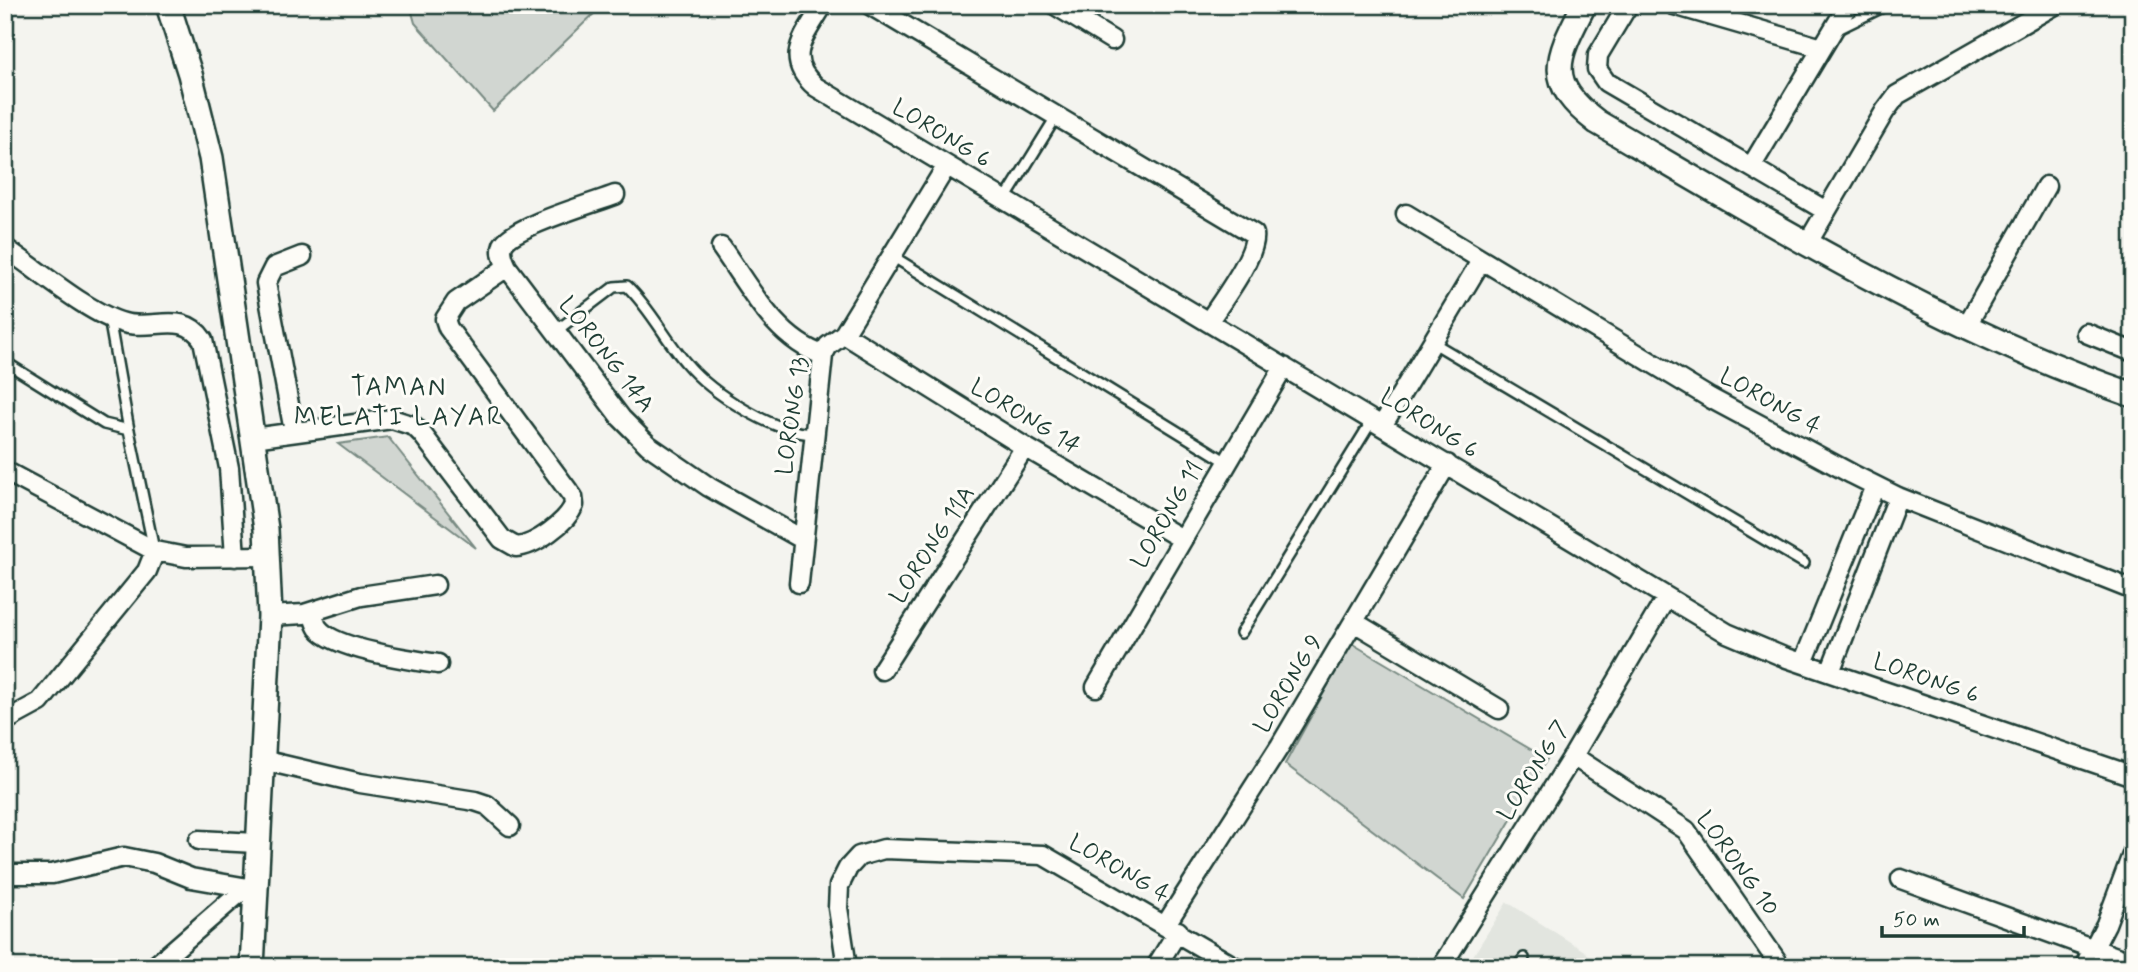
<svg xmlns="http://www.w3.org/2000/svg" width="2138" height="972" viewBox="0 0 2138 972" font-family="Mynerve,sans-serif">
	<style>
		.built { fill: #e2e5df }
		.green { fill: #d1d6d1; stroke: #788a82; stroke-width: 2 }
		.lines { fill: none; stroke-linecap: round; stroke-linejoin: round }
		.service-casing { stroke: #1f3d34; stroke-width: 14 }
		.minor-casing { stroke: #1f3d34; stroke-width: 23 }
		.tertiary-casing { stroke: #1f3d34; stroke-width: 28 }
		.service { stroke: #fdfcf7; stroke-width: 9 }
		.minor { stroke: #fdfcf7; stroke-width: 18 }
		.tertiary { stroke: #fdfcf7; stroke-width: 23 }
		.labels { text-anchor: middle; dominant-baseline: central; stroke-width: 6; stroke-linejoin: round; paint-order: stroke }
		.street-label { font-size: 24px; fill: #1f3d34; stroke: #fdfcf7 }
		.neighbourhood-label { font-size: 26px; letter-spacing: 2px; fill: #1f3d34; stroke: #fdfcf7 }
	</style>
	<rect width="100%" height="100%" fill="#f4f4ef"/>
	<filter id="ink" filterUnits="userSpaceOnUse"><feTurbulence type="fractalNoise" baseFrequency=".0143" numOctaves="2"/><feDisplacementMap in="SourceGraphic" scale="14" xChannelSelector="R" yChannelSelector="G"/><feConvolveMatrix kernelMatrix="1 2 1 2 8 2 1 2 1" color-interpolation-filters="sRGB"/></filter>
	<g filter="url(#ink)">
		<path class="built" d="M1507,902L1586,952L1597,967H1466Z"/>
		<path class="green" d="M410,5H603L493,111L415,23Z
			M388,437L476,548L338,444Z
			M1351,643L1547,759L1464,899L1285,764Z"/>
		<g class="lines">
			<defs>
				<path id="service" d="M1836,30L1887,5
					M1004,201L1056,117
					M892,256L1227,462
					M109,318L129,430L154,550
					M556,331L614,287L627,286C651,309 665,339 686,363C712,394 774,433 814,434
					M1432,342L1804,563
					M5,362L104,424L129,430
					M1241,633L1373,419
					M1517,967L1524,958"/>
				<path id="minor" d="M823,5C805,36 782,58 816,87L1727,633L1784,657L2133,776
					M870,5L1254,234C1258,254 1220,304 1208,322
					M1055,5L1112,40
					M1628,5L1598,55L1597,69L1606,82L1826,211
					M1674,5L1822,48
					M1751,167L1848,5
					M615,195C594,203 511,227 503,245C500,253 504,260 507,267L621,418L648,445L709,487L802,539
					M1406,214L1710,398L1852,474L1898,497L2133,590
					M1807,244L1885,111L1897,95L2055,5
					M721,247C749,286 775,339 823,355
					M5,248C37,269 89,314 124,323C154,331 183,310 203,340L229,468L235,557
					M1967,325L2046,186
					M2086,333L2133,352
					M844,334L1025,447L1182,539
					M1382,426L1481,261
					M294,431L266,283L274,267L302,256
					M253,438L392,419L414,426L422,434L502,539L516,547C535,546 567,522 574,505L573,497L448,328L445,319L456,302L507,267
					M5,471L155,551L186,557L267,556
					M799,583L823,355L828,346L844,334L946,167
					M312,612C314,617 315,624 318,628C334,649 411,660 438,664
					M270,616L304,614L361,596L435,585
					M1354,622L1499,709
					M1803,663L1875,486
					M882,670L1025,447
					M1830,672L1898,497
					M1096,687L1284,367
					M5,721L40,702L147,571L155,551
					M1573,756L1686,830L1781,967
					M262,760L360,783L475,801L487,805L510,826
					M199,840L256,843
					M5,874H52L124,857L154,863L191,878L254,889
					M1901,879L2133,963
					M1166,924L1280,746L1447,464
					M154,967L245,888
					M847,967L838,908L839,886L848,868L859,856L884,849L1043,855L1235,967
					M1156,967L1178,931
					M1441,967L1573,756L1666,598
					M2084,967L2106,924L2133,852"/>
				<path id="tertiary" d="M168,5L190,74L211,158L266,529L270,616L252,967
					M1584,5C1557,58 1543,81 1597,122C1769,222 1943,330 2133,395"/>
			</defs>
			<use href="#service" class="service-casing"/>
			<use href="#minor" class="minor-casing"/>
			<use href="#tertiary" class="tertiary-casing"/>
			<use href="#service" class="service"/>
			<use href="#minor" class="minor"/>
			<use href="#tertiary" class="tertiary"/>
		</g>
	</g>
	<g class="labels">
		<g class="street-label">
			<text transform="translate(941 134) rotate(31)">LORONG 6</text>
			<text transform="translate(606 355) rotate(52)">LORONG 14A</text>
			<text transform="translate(1770 402) rotate(29)">LORONG 4</text>
			<text transform="translate(793 416) rotate(-82)">LORONG 13</text>
			<text transform="translate(1025 417) rotate(31)">LORONG 14</text>
			<text transform="translate(1429 424) rotate(32)">LORONG 6</text>
			<text transform="translate(1168 515) rotate(-60)">LORONG 11</text>
			<text transform="translate(933 545) rotate(-57)">LORONG 11A</text>
			<text transform="translate(1926 679) rotate(19)">LORONG 6</text>
			<text transform="translate(1289 684) rotate(-59)">LORONG 9</text>
			<text transform="translate(1534 771) rotate(-58)">LORONG 7</text>
			<text transform="translate(1737 864) rotate(54)">LORONG 10</text>
			<text transform="translate(1119 869) rotate(30)">LORONG 4</text>
		</g>
		<g class="neighbourhood-label">
			<text x="399" y="388">TAMAN<tspan x="399" dy="30">MELATI LAYAR</tspan></text>
		</g>
	</g>
	<rect width="2138" height="972" fill="none" stroke="#fdfcf7" stroke-width="28"/>
	<rect x="14" y="14" width="2110" height="944" fill="none" stroke="#1f3d34" stroke-width="2.5" filter="url(#ink)"/>
	<path d="M1882 926v10h142v-10" fill="none" stroke="#1f3d34" stroke-width="3.5"/>
	<text x="1893" y="926" font-size="21" fill="#1f3d34" stroke="#fdfcf7" stroke-width="5" paint-order="stroke">50 m</text>
</svg>
